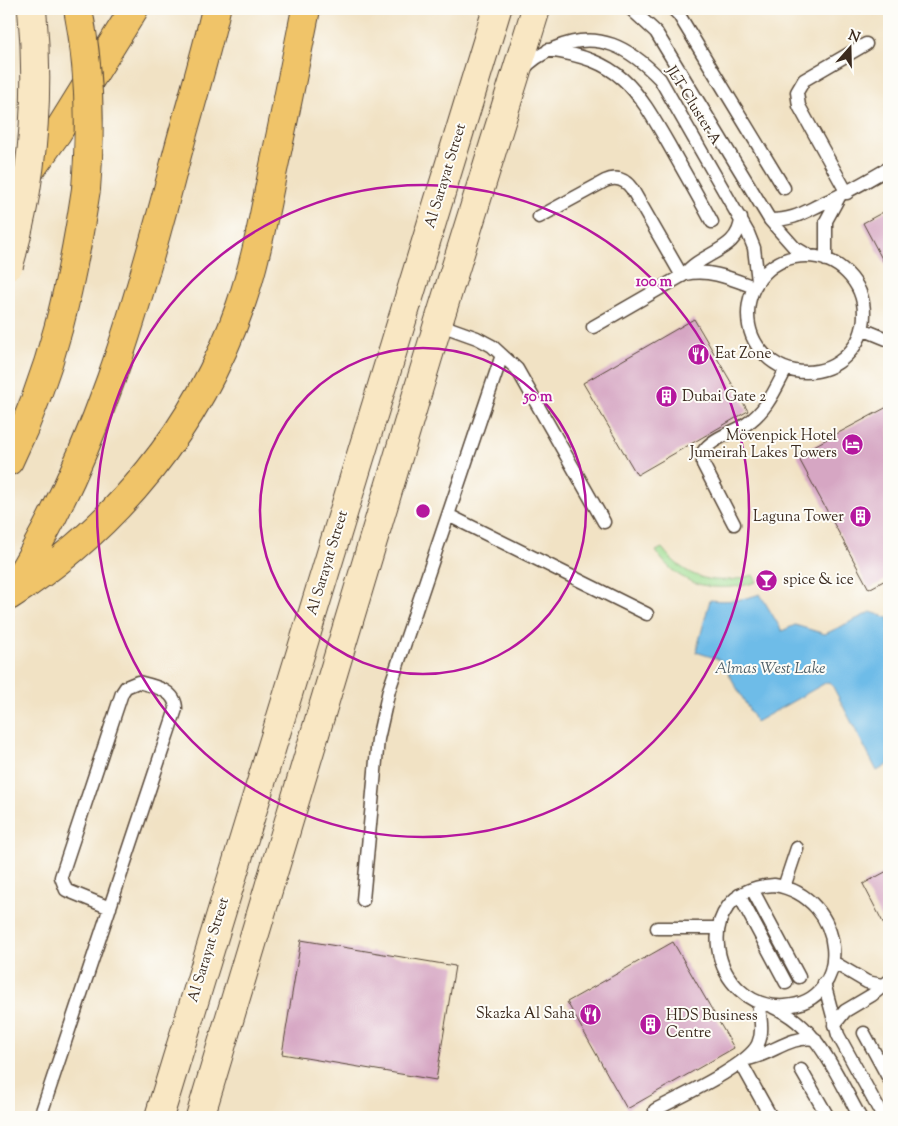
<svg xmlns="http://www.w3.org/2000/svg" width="898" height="1126" viewBox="0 0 898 1126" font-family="'Sorts Mill Goudy',serif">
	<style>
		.green { fill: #9fdd92; stroke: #6d8458 }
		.water { fill: #6ebce8; stroke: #547383 }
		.building { fill: #d6a6c3 }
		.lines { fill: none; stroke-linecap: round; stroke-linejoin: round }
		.lane-casing { stroke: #564637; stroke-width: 15 }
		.secondary-casing { stroke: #564637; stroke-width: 30 }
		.primary-casing { stroke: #564637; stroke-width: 30 }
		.highway-casing { stroke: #564637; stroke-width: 30 }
		.lane { stroke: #fff; stroke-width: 12 }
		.secondary { stroke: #f9e7c3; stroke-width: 28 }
		.primary { stroke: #f0c469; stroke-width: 28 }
		.highway { stroke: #f0c469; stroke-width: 28 }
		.secondary-bridge-casing { stroke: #564637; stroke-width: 30; stroke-linecap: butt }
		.primary-bridge-casing { stroke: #564637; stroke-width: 30; stroke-linecap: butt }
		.secondary-bridge { stroke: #f9e7c3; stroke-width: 28 }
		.primary-bridge { stroke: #f0c469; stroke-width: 28 }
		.ring { fill: none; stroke: #b5179e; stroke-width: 2.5 }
		.labels { text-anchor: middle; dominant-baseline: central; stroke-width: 4; stroke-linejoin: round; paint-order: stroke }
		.street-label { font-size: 15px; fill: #3b2a1e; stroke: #fdfcf7 }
		.poi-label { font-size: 15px; fill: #3b2a1e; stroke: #fdfcf7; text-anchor: start }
		.water-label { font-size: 16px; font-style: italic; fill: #4d5d65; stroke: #fdfcf7 }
		.centre { fill: #b5179e; stroke: #fdfcf7; stroke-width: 2.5 }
		.ring-label { font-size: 15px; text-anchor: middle; font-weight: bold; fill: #b5179e; stroke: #fdfcf7; stroke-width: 4; stroke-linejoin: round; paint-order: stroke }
	</style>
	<rect width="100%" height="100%" fill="#fdfcf7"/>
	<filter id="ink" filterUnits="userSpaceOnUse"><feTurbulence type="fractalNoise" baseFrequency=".02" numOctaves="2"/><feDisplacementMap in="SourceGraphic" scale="10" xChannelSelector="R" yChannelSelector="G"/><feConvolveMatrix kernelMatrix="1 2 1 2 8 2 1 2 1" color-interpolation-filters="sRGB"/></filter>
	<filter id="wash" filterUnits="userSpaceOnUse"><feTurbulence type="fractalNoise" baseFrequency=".0096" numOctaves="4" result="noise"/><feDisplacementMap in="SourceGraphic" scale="20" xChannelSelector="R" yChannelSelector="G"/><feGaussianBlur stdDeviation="1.12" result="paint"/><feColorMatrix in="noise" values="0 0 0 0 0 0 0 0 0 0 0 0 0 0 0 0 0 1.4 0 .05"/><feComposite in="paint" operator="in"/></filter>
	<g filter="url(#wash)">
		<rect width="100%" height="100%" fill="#f1e2c4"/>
		<path class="green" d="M662,548C686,579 715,587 753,575L757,582C718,594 678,587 656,551Z"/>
		<path class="water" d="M760,594L782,631L795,625L825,634L871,612L889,618V764L877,771L831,683L827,682L756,722L721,660L696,652L710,600C728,602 742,600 760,594Z"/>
		<g id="blocks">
			<path class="building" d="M889,209V272L863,223Z
				M694,319L748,411L637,475L583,383Z
				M889,406V578L869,589L797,455Z
				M889,870V934L863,884Z
				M301,940L455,966L436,1080L282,1054Z
				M673,942L734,1048L627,1109L567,1002Z"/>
		</g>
	</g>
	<g filter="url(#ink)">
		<use href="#blocks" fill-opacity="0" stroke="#564637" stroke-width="1"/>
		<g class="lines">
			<defs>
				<path id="lane" d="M631,9L656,32L770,220L794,247L809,256
					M673,9L679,15L784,188
					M548,50C620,60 635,86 669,145C683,170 698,196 712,222
					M523,70C531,60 543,53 555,48C598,29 630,48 660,79L748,233L754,248L758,281
					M847,193L799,106L797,92L804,80L866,44
					M539,217L605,181C616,176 625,179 632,189L682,276
					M770,220C796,220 805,211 828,201C850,191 868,180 889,168
					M748 314a58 58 0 1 1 116 0a58 58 0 1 1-116 0Z
					M826,260V221L839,197
					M685,274C701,252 740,251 741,218
					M438,324L477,338L492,346L517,369L604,522
					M593,327L685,274C710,269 730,278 754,287
					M862,329L889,340
					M448,515L647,614
					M734,524L703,464V452C712,438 732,433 745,425C766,412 775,390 786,369
					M774,885C847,896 855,1002 785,1006C711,1011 685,890 774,885Z
					M784,887L797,848
					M752,889L799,977
					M739,895L786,983
					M363,900L378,739L389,690L502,355
					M657,928H717
					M833,962L867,982L882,985
					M824,983L838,1035L883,1117
					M773,1007C819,1026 837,1077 860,1117
					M834,1025L845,1011L872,995L889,981
					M864,1033L889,1079
					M747,1059C772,1055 789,1035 815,1039
					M741,1063L771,1117
					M801,1070L828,1117
					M655,1110C679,1097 748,1066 758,1044C764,1031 760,1016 758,1002
					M40,1117L176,709C176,690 154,686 138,682L126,687L122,693L61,877L66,890L110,908"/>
				<path id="secondary" d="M159,1117L497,9
					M200,1117L438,324L536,9"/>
				<path id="primary" d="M9,461C53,370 71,288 86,189"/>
				<path id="highway" d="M9,200L57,133L134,9
					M10,592C95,458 138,306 177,155C190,106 205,58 216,9
					M9,596C116,528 198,427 240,307C255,264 263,220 272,175C284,120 295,64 306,9"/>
			</defs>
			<use href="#lane" class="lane-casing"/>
			<use href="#secondary" class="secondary-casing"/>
			<use href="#primary" class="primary-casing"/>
			<use href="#highway" class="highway-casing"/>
			<use href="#lane" class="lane"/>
			<use href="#secondary" class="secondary"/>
			<use href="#primary" class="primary"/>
			<use href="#highway" class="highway"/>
			<defs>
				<path id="secondary-bridge" d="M9,265C33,182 40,94 32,9"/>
				<path id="primary-bridge" d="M78,9C90,69 91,129 86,189"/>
			</defs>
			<use href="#secondary-bridge" class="secondary-bridge-casing"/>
			<use href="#primary-bridge" class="primary-bridge-casing"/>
			<use href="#secondary-bridge" class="secondary-bridge"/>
			<use href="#primary-bridge" class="primary-bridge"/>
		</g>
	</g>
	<g class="ring">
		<circle cx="423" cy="511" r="163"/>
		<circle cx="423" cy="511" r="326"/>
	</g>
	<defs>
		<symbol id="restaurant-disc" viewBox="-11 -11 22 22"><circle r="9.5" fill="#b5179e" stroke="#fdfcf7"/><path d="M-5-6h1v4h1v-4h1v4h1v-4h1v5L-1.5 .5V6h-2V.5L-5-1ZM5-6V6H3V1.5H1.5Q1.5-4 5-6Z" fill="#fff"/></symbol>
		<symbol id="building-disc" viewBox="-11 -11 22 22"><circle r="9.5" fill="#b5179e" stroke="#fdfcf7"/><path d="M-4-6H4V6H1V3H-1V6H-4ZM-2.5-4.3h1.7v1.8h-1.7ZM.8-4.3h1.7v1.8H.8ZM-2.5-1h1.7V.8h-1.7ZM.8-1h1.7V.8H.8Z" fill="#fff"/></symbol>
		<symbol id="hotel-disc" viewBox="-11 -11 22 22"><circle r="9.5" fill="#b5179e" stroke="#fdfcf7"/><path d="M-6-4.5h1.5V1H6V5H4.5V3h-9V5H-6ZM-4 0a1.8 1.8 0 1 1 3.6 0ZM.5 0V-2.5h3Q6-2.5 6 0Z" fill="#fff"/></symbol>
		<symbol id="bar-disc" viewBox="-11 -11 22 22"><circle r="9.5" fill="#b5179e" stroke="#fdfcf7"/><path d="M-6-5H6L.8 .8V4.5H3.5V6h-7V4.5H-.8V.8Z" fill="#fff"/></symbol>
	</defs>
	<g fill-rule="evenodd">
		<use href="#restaurant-disc" x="686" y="342" width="25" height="25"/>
		<use href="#building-disc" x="654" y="384" width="25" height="25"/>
		<use href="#hotel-disc" x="840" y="432" width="25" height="25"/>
		<use href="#building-disc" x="848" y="504" width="25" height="25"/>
		<use href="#bar-disc" x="754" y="568" width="25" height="25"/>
		<use href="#restaurant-disc" x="578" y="1002" width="25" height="25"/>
		<use href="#building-disc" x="638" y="1012" width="25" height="25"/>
	</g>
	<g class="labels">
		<g class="street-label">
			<text transform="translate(693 106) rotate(58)">JLT Cluster A</text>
			<text transform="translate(446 176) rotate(-73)">Al Sarayat Street</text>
			<text transform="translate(328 563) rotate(-73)">Al Sarayat Street</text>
			<text transform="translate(209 950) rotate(-73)">Al Sarayat Street</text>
		</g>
		<g class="poi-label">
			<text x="715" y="354">Eat Zone</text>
			<text x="682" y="397">Dubai Gate 2</text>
			<text x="837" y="436" text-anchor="end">Mövenpick Hotel<tspan x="837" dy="17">Jumeirah Lakes Towers</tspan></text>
			<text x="844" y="517" text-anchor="end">Laguna Tower</text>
			<text x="783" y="580">spice &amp; ice</text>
			<text x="575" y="1014" text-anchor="end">Skazka Al Saha</text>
			<text x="666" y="1016">HDS Business<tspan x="666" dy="17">Centre</tspan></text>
		</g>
		<g class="water-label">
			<text x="770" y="669">Almas West Lake</text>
		</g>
	</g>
	<circle cx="423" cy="511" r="8" class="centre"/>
	<g class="ring-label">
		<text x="654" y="286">100 m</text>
		<text x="538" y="401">50 m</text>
	</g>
	<rect width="898" height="1126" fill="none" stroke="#fdfcf7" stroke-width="30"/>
	<g transform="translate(850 48) rotate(20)" stroke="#fdfcf7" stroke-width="4" paint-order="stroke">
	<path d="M0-4L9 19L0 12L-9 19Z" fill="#3b2a1e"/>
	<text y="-8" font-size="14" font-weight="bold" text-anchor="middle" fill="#3b2a1e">N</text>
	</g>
</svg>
